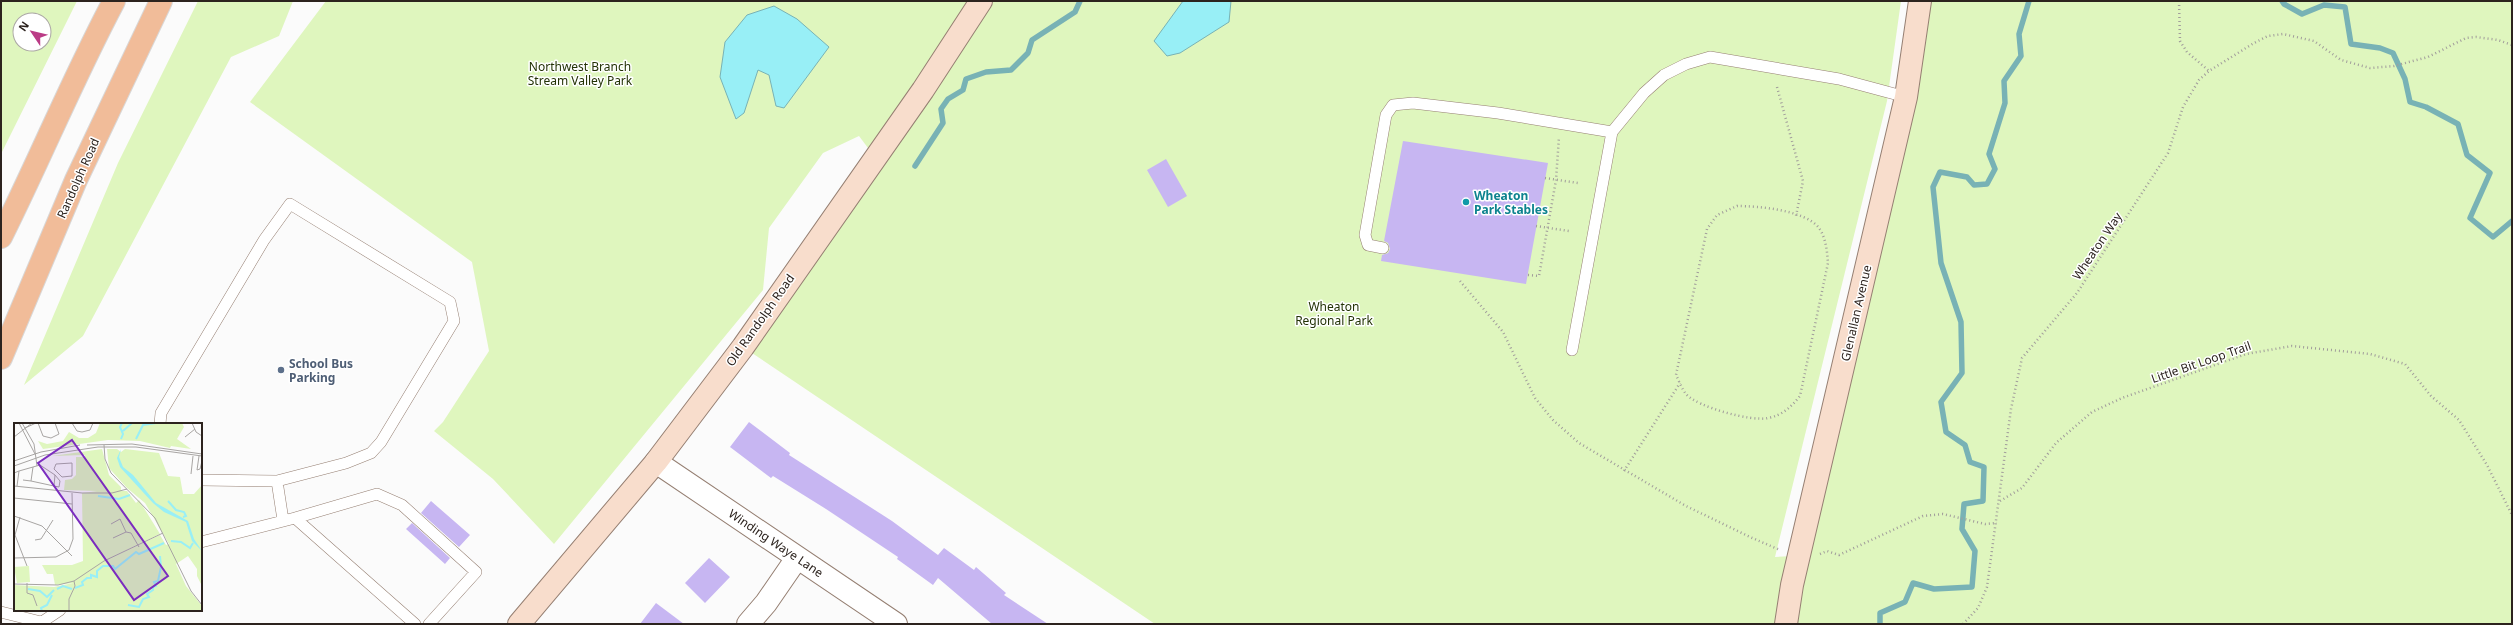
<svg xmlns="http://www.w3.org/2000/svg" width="2513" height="625" viewBox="0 0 2513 625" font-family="'Noto Sans',sans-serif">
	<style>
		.green { fill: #dff6be; fill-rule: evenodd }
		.water { fill: #98eff6; stroke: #78b2b5 }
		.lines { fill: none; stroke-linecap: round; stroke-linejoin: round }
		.stream { stroke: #78b2b5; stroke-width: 5.5 }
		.building { fill: #c7b6f2 }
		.lane-casing { stroke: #957f72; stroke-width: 12 }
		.street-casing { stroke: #957f72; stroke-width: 24 }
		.secondary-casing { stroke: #957f72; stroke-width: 24 }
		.primary-casing { stroke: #d9d7d6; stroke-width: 24 }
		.path { stroke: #a19d9b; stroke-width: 2.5; stroke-dasharray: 1 3; stroke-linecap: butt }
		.lane { stroke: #fff; stroke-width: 11 }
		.street { stroke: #fff; stroke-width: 22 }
		.secondary { stroke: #f8ddcc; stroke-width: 22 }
		.primary { stroke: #f1bc99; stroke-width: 22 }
		.culture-dot { fill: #0f9aa8; stroke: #fff; stroke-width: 1.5 }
		.service-dot { fill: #5c6f8a; stroke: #fff; stroke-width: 1.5 }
		.labels { text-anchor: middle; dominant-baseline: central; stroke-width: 3; stroke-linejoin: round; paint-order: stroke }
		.park-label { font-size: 12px; fill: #233205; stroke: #fff }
		.street-label { font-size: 12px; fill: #2c231e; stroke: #fff }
		.culture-label { font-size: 12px; font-weight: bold; fill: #0d838f; stroke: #fff; text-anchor: start }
		.service-label { font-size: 12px; font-weight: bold; fill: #4e5e75; stroke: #fff; text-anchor: start }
		.inset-river { fill: none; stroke: #98eff6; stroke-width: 2 }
		.inset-road { fill: none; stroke: #a8a5a3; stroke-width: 1 }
		.view { fill: #7b2cbf; fill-opacity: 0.15; stroke: #7b2cbf; stroke-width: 2 }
		.inset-edge { fill: none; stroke: #2c231e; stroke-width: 2 }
	</style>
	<rect width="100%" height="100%" fill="#fbfbfb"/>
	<path class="green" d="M1,1H77L1,154ZM20,20H44V44H20Z
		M198,1H293L279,36L231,57L83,336L24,385L118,163Z
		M326,1H1901L1887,101L1775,557L1793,556L1919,1H2512V624H1155L743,347L874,156L859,136L823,153L769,228L763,290L554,544L493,479L434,431L443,422L489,351L472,262L250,102ZM761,40L776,106L769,75L758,69L752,86Z"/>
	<path class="water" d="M1183,1H1231L1229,22L1180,53L1167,56L1154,41Z
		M774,6L797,19L829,47L784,108L776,106L769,75L758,70L744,113L736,119L720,77L725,42L747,15Z"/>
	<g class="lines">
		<path class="stream" d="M2282,1L2284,4L2302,14L2324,5L2345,7L2351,44L2380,48L2393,53L2405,79L2410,102L2426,107L2458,124L2467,155L2490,173L2470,218L2493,237L2512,221
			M915,166L943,123L941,109L948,99L963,90L966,79L986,72L1011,70L1028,53L1032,40L1075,12L1080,1
			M1880,624V613L1905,602L1913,583L1934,589L1972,587L1975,551L1962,529L1964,504L1983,501L1984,467L1970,462L1965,445L1946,432L1941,402L1962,373L1961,322L1941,263L1933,187L1940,172L1967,177L1974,185L1987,184L1995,169L1989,154L2005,103L2004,81L2021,56L2019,34L2029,1"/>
	</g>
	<path class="building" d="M1403,141L1548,163L1526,284L1381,261L1382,255L1388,253L1390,249L1388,243L1384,241Z
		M1166,159L1187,196L1168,207L1147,170Z
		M749,422L790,453L789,455L892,521L938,555L944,548L974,570L976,567L1006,593L1004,595L1048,624H992L938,578L933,585L897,559L898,557L826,509L773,476L771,478L730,447Z
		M431,501L470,535L459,547L421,513Z
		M412,523L450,558L445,564L406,529Z
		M709,558L730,577L705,603L685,583Z
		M656,603L684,624H640Z"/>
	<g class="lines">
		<defs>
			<path id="lane" d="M1383,248L1368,245L1365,235L1386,115L1393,105L1413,103L1498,113L1612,132
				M1572,350L1612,132L1644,93L1664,75L1686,64L1710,57L1839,79L1906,97
				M160,424L161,413L264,240L290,204L450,302L454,321L381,442L371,453L346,463L277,481L201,480
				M277,481L283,520
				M295,518L377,494L402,505L476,572L429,624
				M201,542L295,518L415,624
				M1,612L41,622
				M39,624L60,610"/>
			<path id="street" d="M656,462L896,624
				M748,624L766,603L797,558"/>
			<path id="secondary" d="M519,624L656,462L743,347L923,90L981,1
				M1786,624L1792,585L1906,97L1920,1"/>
			<path id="primary" d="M1,237C40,159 73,78 114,1
				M1,358L76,180L161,1"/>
		</defs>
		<use href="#lane" class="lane-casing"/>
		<use href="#street" class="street-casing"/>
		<use href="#secondary" class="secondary-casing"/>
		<use href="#primary" class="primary-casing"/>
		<path class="path" d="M2179,1L2180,41L2187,52L2209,71
			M1777,87L1803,181L1796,216
			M1545,178L1578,183
			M1737,206C1758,206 1805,210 1819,228C1826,238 1827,251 1828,263L1800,396C1791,407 1783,415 1768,418C1752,422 1697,407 1686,394C1682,389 1679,381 1676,375L1707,229L1717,215Z
			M1536,226L1569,231
			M1528,275L1539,276L1556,180L1559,137
			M1460,281L1503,332L1535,398L1553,420L1579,443L1686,506L1750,537L1780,550
			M1624,471L1680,383
			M2000,501L2022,488L2056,443L2092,412L2122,398L2246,354L2292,346L2370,354L2405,364L2431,396L2459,420L2487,465L2512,515
			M1820,554L1827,551L1839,555L1923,516L1943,514L1985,524L1997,523
			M1963,624L1978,608L1987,587L2011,409L2022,358L2077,293L2168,153L2183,107L2199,80L2209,71L2254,43L2268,36L2283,34L2314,41L2341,60L2370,68L2394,66L2428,57L2466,38L2476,37L2498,40L2512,45"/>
		<use href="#lane" class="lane"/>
		<use href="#street" class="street"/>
		<use href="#secondary" class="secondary"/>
		<use href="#primary" class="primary"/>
	</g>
	<circle class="culture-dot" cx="1466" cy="202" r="4"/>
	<circle class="service-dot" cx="281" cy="370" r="4"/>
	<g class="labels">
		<g class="park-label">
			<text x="580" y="66">Northwest Branch<tspan x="580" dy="14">Stream Valley Park</tspan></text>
			<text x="1334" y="306">Wheaton<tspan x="1334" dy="14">Regional Park</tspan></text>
		</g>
		<g class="street-label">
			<text transform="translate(78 178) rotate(-66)">Randolph Road</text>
			<text transform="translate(2097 246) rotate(-56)">Wheaton Way</text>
			<text transform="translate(1856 313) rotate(-77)">Glenallan Avenue</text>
			<text transform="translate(760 320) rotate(-55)">Old Randolph Road</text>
			<text transform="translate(2201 362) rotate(-19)">Little Bit Loop Trail</text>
			<text transform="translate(776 543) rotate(34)">Winding Waye Lane</text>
		</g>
		<g class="culture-label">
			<text x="1474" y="195">Wheaton<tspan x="1474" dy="14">Park Stables</tspan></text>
		</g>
		<g class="service-label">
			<text x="289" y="363">School Bus<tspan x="289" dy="14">Parking</tspan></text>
		</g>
	</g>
	<g transform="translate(14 423)">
		<rect width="188" height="188" fill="#fbfbfb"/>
		<path d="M86,0H168L170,4L163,16L177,26L157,23L156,25L126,18L94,17L29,26L24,18L33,21L49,18L55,9L65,15H74L82,10ZM88,26L95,52L107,64V68H113L122,80L125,77L146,111L96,135L146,112L152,122L155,121L131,80L113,65L95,45L93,26H103L107,29L111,26L145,30L154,53L166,54L169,71H180L188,62V163L183,153V146L174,133L162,141L172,163L188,183V188H0V162L40,164L59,160L41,162L39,151H33L28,142H58L69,138L68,70L83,68L50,67L51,57L58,56L62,52V34H71V32L38,33ZM15,143L16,159L3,160L0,144Z" fill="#dff6be"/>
		<path d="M107,26L105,34L109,44L119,52L142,80L174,98L180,116L188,128L178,118L172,99L150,89L139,80L106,44L103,35Z" fill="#98eff6"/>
		<path class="inset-river" d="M109,8L118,0M107,16L109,11L106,4L108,0M122,16L129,2L142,0M84,73L105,76L116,72M154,78L162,87L170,89L172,93L169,94M157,118L167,119L176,125L179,120M61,165L69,162L68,159L73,155H77V152L83,154V148L89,143H99L101,146L122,129L125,131L150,120M14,166L26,168L33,174L40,167M43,166L49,163L58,166M114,182L125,184L129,176L135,174L133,171L139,167V164L142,163L140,159L144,158L147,144L146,133M28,188L27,185L33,182L38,172"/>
		<path class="inset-road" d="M5,0L21,31M8,0L20,21L23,43M24,0L29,13L37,15L45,11L41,0M58,0L63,8L68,9L76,7L79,0M178,0L182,9L188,13M11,5L22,0M0,14L18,0M171,14L181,6M73,22L118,21L188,31M90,22L91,36L97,50L141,95L177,168L188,182M185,33L183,47L186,46L188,38M0,38L27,29L66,22M58,40V53L48,54L40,46L42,41ZM0,43L31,32L84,24H122L188,33M5,48L26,42L41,52L40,63L17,58M0,50L5,48L3,63M177,51L179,33M9,57L17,58L19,44M0,63L68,70H98L113,66M40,63L45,64L46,58L41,52M0,75L58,81M0,93L28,103L58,133M6,94L1,112L13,143M97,101L106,96L112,109M99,115L112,109L117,110L125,124M21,117L27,116L39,97M0,135L42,134L55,127L59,116L58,70M13,160V170L19,172L23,183M0,161L44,162L60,158L90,138L149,110M55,188V176L61,163L60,158"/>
		<path class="view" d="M58,17L154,153L120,177L24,40Z"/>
		<rect width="188" height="188" class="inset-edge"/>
	</g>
	<rect width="2513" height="625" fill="none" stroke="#2c231e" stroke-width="4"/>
	<g transform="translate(32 32) rotate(305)"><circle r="19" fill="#ffffff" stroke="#aba7a5"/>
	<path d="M0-3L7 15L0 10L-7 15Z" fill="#bb3b86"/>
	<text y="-6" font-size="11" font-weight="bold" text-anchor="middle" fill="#2c231e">N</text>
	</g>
</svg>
